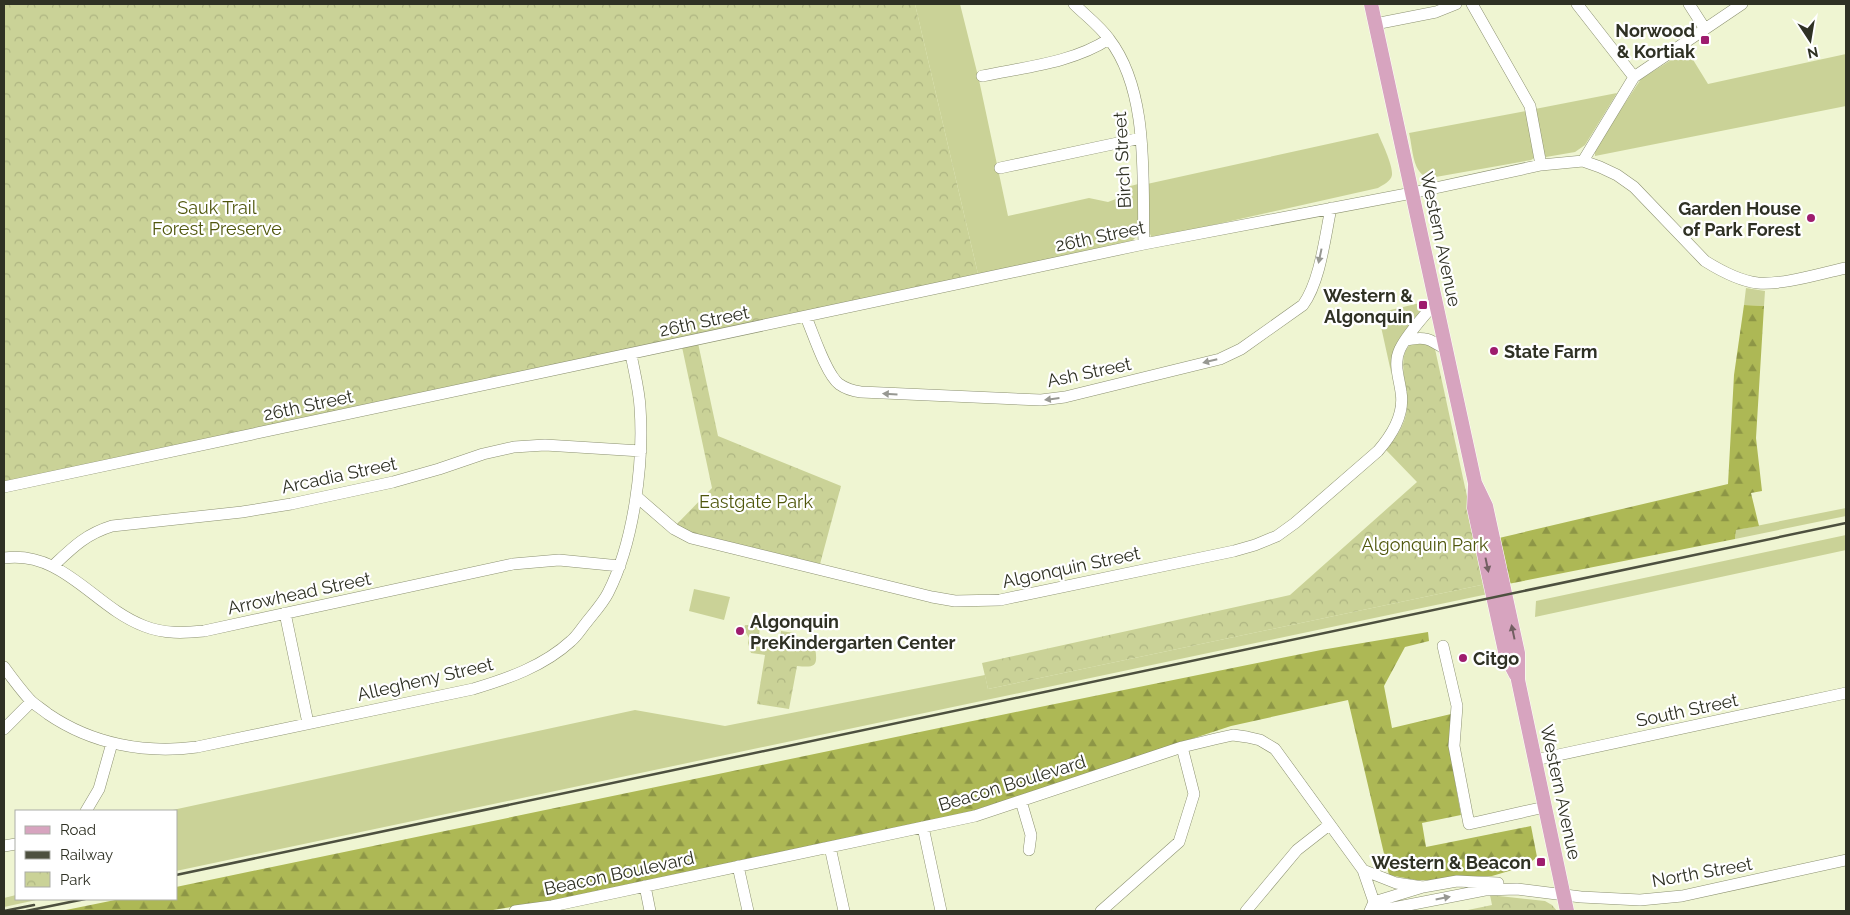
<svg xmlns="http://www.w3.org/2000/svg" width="1850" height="915" viewBox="0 0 1850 915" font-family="Raleway,sans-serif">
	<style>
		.green { fill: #cad297 }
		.forest { fill: url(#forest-firs) }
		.park { fill: url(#park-crowns) }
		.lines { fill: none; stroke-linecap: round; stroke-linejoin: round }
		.minor-casing { stroke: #8c9171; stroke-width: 12 }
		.major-casing { stroke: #fff; stroke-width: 15 }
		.minor { stroke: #fff; stroke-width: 11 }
		.major { stroke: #d7a4bf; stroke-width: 14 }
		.rail { stroke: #4d503f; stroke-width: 2.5 }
		.oneway { fill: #979892 }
		.oneway2 { fill: #725f62 }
		.poi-dot { fill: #9e1c6e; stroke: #fff; stroke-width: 2 }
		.labels { text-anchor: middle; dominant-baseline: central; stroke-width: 4.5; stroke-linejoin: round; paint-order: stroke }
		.poi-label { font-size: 18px; font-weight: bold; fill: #2f3124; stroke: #fff; text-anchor: end }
		.street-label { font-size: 18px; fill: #2f3124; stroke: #fff }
		.park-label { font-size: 18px; fill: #50570d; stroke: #fff }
	</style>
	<defs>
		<pattern id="forest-firs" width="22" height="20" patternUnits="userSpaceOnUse" patternTransform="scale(1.25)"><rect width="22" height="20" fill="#adb855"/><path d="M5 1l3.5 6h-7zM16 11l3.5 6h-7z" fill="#8d9646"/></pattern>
		<pattern id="park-crowns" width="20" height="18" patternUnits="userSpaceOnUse" patternTransform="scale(1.25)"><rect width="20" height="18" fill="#cad297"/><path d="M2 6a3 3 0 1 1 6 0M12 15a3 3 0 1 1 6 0" fill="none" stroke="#aeb582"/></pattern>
	</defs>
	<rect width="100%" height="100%" fill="#eff5d2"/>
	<path class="green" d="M915,4H960L979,80L1008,216L1089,198L1108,202L1121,197L1127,187L1138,184V235L1131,242L978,274Z
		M1687,50L1708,84L1846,54V106L1595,156V151L1598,144L1641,79Z
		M1617,93L1585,145L1575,152L1546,157L1543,153L1535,109Z
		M1526,111L1534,158L1531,160L1430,178C1412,175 1413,148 1409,133Z
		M1378,133C1382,143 1393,165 1392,175C1391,181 1383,185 1378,188L1155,238H1152L1148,230L1147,184Z
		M1746,288L1765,291L1764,306L1744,305Z
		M1424,302V307L1392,359L1391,372L1378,313Z
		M1846,508V516L1735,539L1736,530Z
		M1846,535V550L1535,617L1536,601Z
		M1486,584L1488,594L176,871V811H168L635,710L725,726L985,675L988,689Z
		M694,589L730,597L724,620L689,611Z
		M16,895V899H41L4,907V898Z"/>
	<path class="forest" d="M1744,305L1764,306L1756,438L1762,491L1751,493L1759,526L1736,530L1735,539L1508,584L1499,538L1728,484L1734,375Z
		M1428,632L1429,641L1405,647L1384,686L1392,728L1451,714L1449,747L1461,815L1422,823L1426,847L1531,826L1537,857L1526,866L1492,876H1466L1433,880H1416L1389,875L1348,700L1231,726L972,811L549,901L487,911H61L120,899H176V887L1040,707L1321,650Z"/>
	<path class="park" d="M4,4H915L978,274L4,482Z
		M1421,340L1435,349L1486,584L988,689L982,663L1290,595L1417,482L1386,450C1396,438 1405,425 1407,409C1409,391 1395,357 1411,344C1413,342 1418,341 1421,340Z
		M698,343L718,436L841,486L820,564L693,533L676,525L712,488L682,347Z
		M745,625L760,627L758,647L778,650L781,631L795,633L794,644L815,647C818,666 816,668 797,666L789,709L757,704L765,655L751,653L748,643L749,638L744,629Z
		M1490,895L1545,901L1552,905L1557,911H1463L1492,905Z"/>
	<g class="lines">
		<defs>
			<path id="minor" d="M1074,4C1085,15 1100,26 1109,39C1150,92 1142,180 1144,244
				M1472,4L1530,106L1541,165
				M1577,4L1634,77
				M1689,4L1705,29
				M1375,24L1436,12L1456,4
				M982,76C1025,67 1072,63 1109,39
				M1583,161L1634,77L1742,4
				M1000,168L1141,138
				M806,317C813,333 826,374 839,384C846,389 853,391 861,392L1041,400L1065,397L1220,359L1241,349L1303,305C1320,282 1325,237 1331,208
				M1407,340C1425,336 1430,339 1445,349
				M4,487L1144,244L1412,193L1541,165L1583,161L1600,167L1617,175L1634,187L1705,261C1721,271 1739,281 1758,283C1784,285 1821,273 1846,268
				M637,497L674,529L691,538L932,597L955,601L1000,600L1234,551L1255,545L1277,536L1295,523L1378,451C1392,435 1405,415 1401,392C1399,377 1393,363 1400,349C1407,334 1424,316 1435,303
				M4,558C63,550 94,607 144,626C164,634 184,633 204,631L513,564L559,560L620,566
				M54,565C73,547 86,534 112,526L242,512L291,504L393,482L439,469L483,454L514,447L545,445L641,451
				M285,613L308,723
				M1443,646L1457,706L1454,746L1469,824L1545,807
				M4,667C12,678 21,690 30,700C35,705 42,709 48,714C92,744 145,754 197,747L473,689C507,679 544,666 571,641C577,636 581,629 586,623C593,614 603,603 608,593C634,542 644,463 640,407C639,389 634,371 631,354
				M4,729L31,702
				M1535,760L1846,693
				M1021,801L1031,835L1029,850
				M86,811L99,789L112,743
				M923,827L941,911
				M4,846L16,844
				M830,847L844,911
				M738,866L748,911
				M1363,870L1374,902L1370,911
				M645,886L650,911
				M1374,902L1423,887L1457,881L1498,883
				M515,911L552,906L975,816L1182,747L1215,739L1233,735L1247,737L1260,740L1275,749L1363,870L1396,883L1423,887
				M1101,911L1179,842L1194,794L1182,747
				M1246,911L1297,850L1329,825
				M1378,911L1485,890L1517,889L1581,897L1640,900L1682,896L1846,860"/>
			<path id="major" d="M1371,4L1475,483L1486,506L1518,653V680L1567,911
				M1475,485L1474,508L1501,633L1506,656L1516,675"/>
		</defs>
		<use href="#minor" class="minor-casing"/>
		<use href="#major" class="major-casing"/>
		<use href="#minor" class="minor"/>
		<use href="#major" class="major"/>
		<path class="rail" d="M176,875L1846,523
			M4,911L34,905
			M26,911L85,899"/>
	</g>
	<defs><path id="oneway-solid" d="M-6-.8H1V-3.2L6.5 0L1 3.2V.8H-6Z" transform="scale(1.25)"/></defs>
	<g class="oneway">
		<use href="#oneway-solid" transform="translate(1320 256) rotate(102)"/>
		<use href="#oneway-solid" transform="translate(1210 361) rotate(166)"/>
		<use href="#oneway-solid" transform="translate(890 394) rotate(-177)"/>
		<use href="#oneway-solid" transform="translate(1052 399) rotate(173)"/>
		<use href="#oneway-solid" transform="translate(1443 898) rotate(-11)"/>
	</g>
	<g class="oneway2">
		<use href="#oneway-solid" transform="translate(1487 565) rotate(78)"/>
		<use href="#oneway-solid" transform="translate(1513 632) rotate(-102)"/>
	</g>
	<g class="poi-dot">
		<rect x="1700" y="35" width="10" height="10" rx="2.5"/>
		<circle cx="1811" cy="218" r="5"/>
		<rect x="1418" y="300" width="10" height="10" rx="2.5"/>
		<circle cx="1494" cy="351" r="5"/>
		<circle cx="740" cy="631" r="5"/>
		<circle cx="1463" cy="658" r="5"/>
		<rect x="1536" y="857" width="10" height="10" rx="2.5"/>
	</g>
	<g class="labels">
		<g class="poi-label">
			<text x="1695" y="30">Norwood<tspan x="1695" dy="21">&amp; Kortiak</tspan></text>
			<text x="1801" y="208">Garden House<tspan x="1801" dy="21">of Park Forest</tspan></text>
			<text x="1413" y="295">Western &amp;<tspan x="1413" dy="21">Algonquin</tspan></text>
			<text x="1504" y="351" text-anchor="start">State Farm</text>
			<text x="750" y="621" text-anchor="start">Algonquin<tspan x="750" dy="21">PreKindergarten Center</tspan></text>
			<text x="1473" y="658" text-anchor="start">Citgo</text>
			<text x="1531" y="862">Western &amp; Beacon</text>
		</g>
		<g class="street-label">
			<text transform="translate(1122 160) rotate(-93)">Birch Street</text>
			<text transform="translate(1100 236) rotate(-12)">26th Street</text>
			<text transform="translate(1441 239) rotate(78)">Western Avenue</text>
			<text transform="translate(704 321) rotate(-12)">26th Street</text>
			<text transform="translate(1089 372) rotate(-12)">Ash Street</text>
			<text transform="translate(308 405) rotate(-12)">26th Street</text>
			<text transform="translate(339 475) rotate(-12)">Arcadia Street</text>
			<text transform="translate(1071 567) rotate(-12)">Algonquin Street</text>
			<text transform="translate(299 593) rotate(-12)">Arrowhead Street</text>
			<text transform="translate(425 679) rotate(-13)">Allegheny Street</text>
			<text transform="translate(1687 710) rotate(-12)">South Street</text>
			<text transform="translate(1012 783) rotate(-17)">Beacon Boulevard</text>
			<text transform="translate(1561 792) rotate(78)">Western Avenue</text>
			<text transform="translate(1702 872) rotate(-10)">North Street</text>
			<text transform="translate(619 873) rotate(-12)">Beacon Boulevard</text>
		</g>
		<g class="park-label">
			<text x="217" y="207">Sauk Trail<tspan x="217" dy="21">Forest Preserve</tspan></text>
			<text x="756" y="501">Eastgate Park</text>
			<text x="1425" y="544">Algonquin Park</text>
		</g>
	</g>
	<rect width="1850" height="915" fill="none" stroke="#2f3124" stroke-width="10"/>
	<rect x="15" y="810" width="162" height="90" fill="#ffffff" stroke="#acada7"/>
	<rect x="25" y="826" width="25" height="8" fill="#d7a4bf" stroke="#acada7"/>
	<text x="60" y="835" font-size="15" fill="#2f3124">Road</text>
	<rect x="25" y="851" width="25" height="8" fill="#4d503f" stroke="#acada7"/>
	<text x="60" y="860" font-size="15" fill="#2f3124">Railway</text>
	<rect x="25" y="872" width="25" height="15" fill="url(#park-crowns)" stroke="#acada7"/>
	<text x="60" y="885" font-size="15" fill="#2f3124">Park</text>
	<g transform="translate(1810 40) rotate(168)" stroke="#ffffff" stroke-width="4" paint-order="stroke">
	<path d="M0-4L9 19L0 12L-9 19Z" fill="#2f3124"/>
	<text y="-8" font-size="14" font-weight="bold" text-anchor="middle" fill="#2f3124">N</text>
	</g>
</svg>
